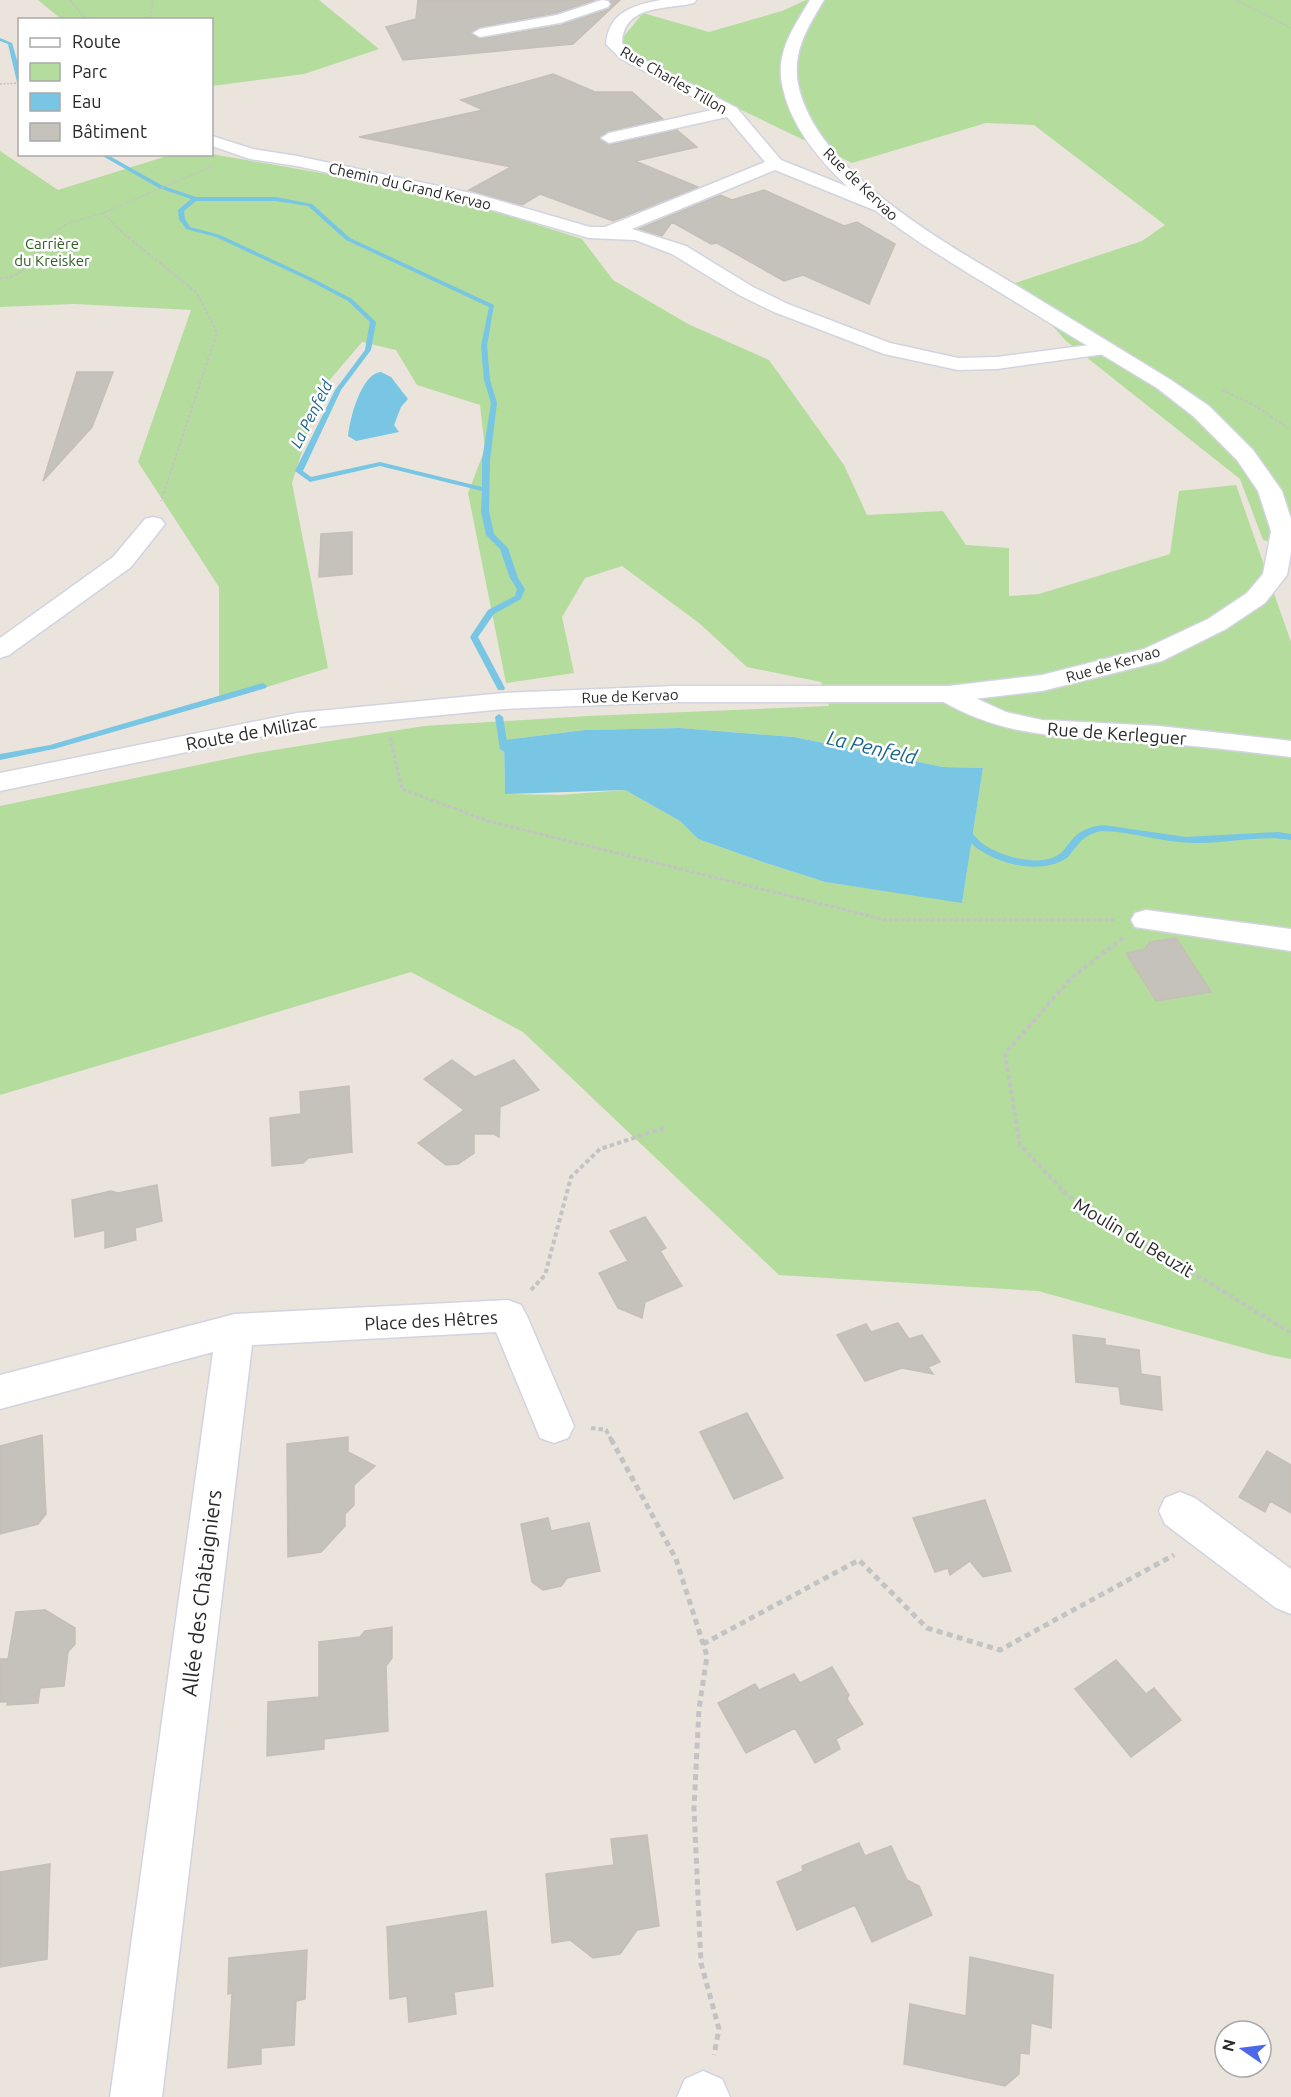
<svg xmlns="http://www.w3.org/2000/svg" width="1291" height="2097" viewBox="0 0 1291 2097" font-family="Ubuntu,sans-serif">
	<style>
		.green { fill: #b3dc9d; fill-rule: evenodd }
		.water { fill: #78c6e3 }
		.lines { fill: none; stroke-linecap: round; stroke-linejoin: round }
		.stream { fill: #78c6e3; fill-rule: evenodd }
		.building { fill: #c5c1bb; stroke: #c5bfb6; stroke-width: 1.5 }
		.minor-casing { stroke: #d1d4e0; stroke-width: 3 }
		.secondary-casing { stroke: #d1d4e0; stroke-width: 3 }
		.path-far4 { stroke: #c3c3c3; stroke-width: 1.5; stroke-dasharray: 2 1.5; stroke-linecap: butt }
		.path-far3 { stroke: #c3c3c3; stroke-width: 2; stroke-dasharray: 3 2; stroke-linecap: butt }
		.path-far2 { stroke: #c3c3c3; stroke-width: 3; stroke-dasharray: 4 2; stroke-linecap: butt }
		.path-far1 { stroke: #c3c3c3; stroke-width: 4; stroke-dasharray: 4.5 3; stroke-linecap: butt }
		.path { stroke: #c3c3c3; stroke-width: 5; stroke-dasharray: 6 4.5; stroke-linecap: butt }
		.minor { fill: #fff; fill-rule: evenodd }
		.secondary { fill: #fff; fill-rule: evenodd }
		.labels { text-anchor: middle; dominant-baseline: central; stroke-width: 5; stroke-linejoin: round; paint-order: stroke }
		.far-street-label { font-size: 15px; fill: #292929; stroke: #fff }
		.far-park-label { font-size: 15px; fill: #2d5e20; stroke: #fff }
		.far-water-label { font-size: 16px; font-style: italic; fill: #1a658c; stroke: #fff }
		.street-label { font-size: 18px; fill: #292929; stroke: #fff }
		.water-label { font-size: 20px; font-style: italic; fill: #1a658c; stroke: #fff }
		.near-street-label { font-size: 21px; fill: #292929; stroke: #fff }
	</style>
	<rect width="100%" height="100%" fill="#eae4dc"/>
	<path class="green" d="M38,0H319L379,49L304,74L212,86V20L61,19Z
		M806,0H1291V546L1263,540L1240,479L1066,341L1015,283L1142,241L1165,225L1034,125L986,123L852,163L660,71L620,41L643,13L709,32L782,11Z
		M0,151L58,190L170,155L212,154L378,183L491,210L582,239L613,280L688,324L769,360L844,465L867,515L943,511L966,545L1009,548V596L1039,594L1170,554L1179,491L1236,485L1291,642V1359L1270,1355L1038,1291L779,1275L523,1032L411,972L0,1095V806L256,753L424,726L588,716L829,706L821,682L747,667L699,623L622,566L585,578L562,617L574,673L506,683L468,493L485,449L480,405L417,385L396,350L362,342L322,389L292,483L328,668L219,702V587L138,462L191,310L74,304L0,307ZM680,728L794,737L943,767L983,768L962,902L825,882L760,861L698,839L680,821L625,790L560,795L505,794L504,740L585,730Z"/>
	<path class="water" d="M381,372L391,377L408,399L401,407L394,425L399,432L356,441L348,436C350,418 361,374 381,372Z
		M680,728L794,737L943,767L983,768L962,903L825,882L760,861L698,839L680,821L625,790L505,794L504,740L585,730Z"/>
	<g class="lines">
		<path class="stream" d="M0,38L12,43L20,70V83L17,82L8,44L0,41Z
			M99,154H106L163,186L196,197H276L312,204L350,238L494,305L487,346L490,380L497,403L490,460L489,511L494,534L508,548L518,578L525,589L521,599L494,614L478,637L505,688L504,690H498L497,688L470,637L488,610L515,596L517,589L510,578L500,549L486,535L481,511L482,491L380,466L310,482L295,471L335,390L365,350L370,322L348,301L308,280L216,237L186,229L179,219L178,210L191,199L159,188ZM196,201H276L308,206L346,240L489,307L481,346L484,380L491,403L482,460V487L380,462L311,477L303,471L341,390L371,350L376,322L352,299L312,278L220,235L190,227L185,219L184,211Z
			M263,683L267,686L266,688L54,749L0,760V754L50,745Z
			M499,714L503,717L508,748L518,753V757H512L500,749L495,717Z
			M1103,825L1186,837L1278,832L1291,834V840C1260,835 1230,843 1199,843C1167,844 1136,832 1103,831C1091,832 1083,838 1076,847C1073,850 1070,855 1067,858C1036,878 981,861 961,832L966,829C973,832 977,840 983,844C1001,857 1044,869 1062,852C1065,849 1068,844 1071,841C1079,830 1090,827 1103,825Z"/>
	</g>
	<path class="building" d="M418,0H595L556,13L480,27L471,34L480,39L561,25L609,9L612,5L610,0H620L573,44L403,60L386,27L416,19Z
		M553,74L595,92H632L663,119L609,131L599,139L609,145L677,130L697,147L635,161L698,187L613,221L540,194L522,205L469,190L511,167L359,137L483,110L461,100Z
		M764,190L844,226L857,222L895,244L869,304L803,275L784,281L717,243L711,244L672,222L662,236L639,229L720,195L732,200Z
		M77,372H113L92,427L43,481Z
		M352,532V574L319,577L321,534Z
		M1176,938L1211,992L1156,1001L1126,953L1145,949L1150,942Z
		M452,1060L475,1077L514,1060L539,1090L500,1107L499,1137L494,1134H474V1153L458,1164L446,1165L418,1143L464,1110L424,1079Z
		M349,1086L352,1152L308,1158L303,1163L272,1166L270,1118L301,1114L300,1092Z
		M157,1185L162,1221L135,1228L136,1240L105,1248V1230L75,1237L72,1200L111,1191L118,1193Z
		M645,1217L666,1248L660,1251L682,1286L645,1302L642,1318L618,1308L599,1273L628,1261L610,1231Z
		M898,1323L909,1339L922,1335L940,1362L928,1367L933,1374L902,1368L865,1381L837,1335L866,1324L871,1332Z
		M1073,1335L1105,1339V1345L1139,1350L1141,1374L1160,1377L1162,1410L1121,1404L1119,1387L1076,1382Z
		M747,1413L783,1478L734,1499L700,1432Z
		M42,1435L46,1514L38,1524L0,1534V1446Z
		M348,1437V1452L375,1466L354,1485V1505L345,1514V1526L321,1552L288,1557L287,1444Z
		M1267,1451L1291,1465V1513L1270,1501L1265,1512L1239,1497Z
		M985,1500L1011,1571L983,1577L970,1561L950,1575L948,1568L935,1572L913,1518Z
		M548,1518L551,1531L589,1523L600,1571L567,1578L561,1586L543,1590L532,1582L521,1524Z
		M45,1610L75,1628V1644L68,1652L64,1686L40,1688L38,1703L7,1705L8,1702H0V1659H8L16,1612Z
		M392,1627V1658L386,1666L388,1731L324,1739V1749L267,1756L268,1702L319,1697V1642L360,1637L365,1631Z
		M1116,1660L1146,1694L1154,1688L1181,1720L1131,1757L1075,1689Z
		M832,1667L849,1695L847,1699L863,1724L836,1739L840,1749L815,1763L795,1728L746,1753L718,1703L755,1684L759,1690L794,1674L800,1683Z
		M647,1835L659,1926L637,1930L620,1954L593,1958L570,1940L552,1943L546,1874L614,1865L611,1839Z
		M859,1843L865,1856L891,1846L907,1880L919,1886L932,1915L872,1942L855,1905L797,1930L777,1882L803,1871L802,1866Z
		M50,1864L47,1959L0,1967V1872Z
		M486,1911L493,1986L454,1992L456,2014L409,2022L407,1996L390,1999L387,1927Z
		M307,1950L305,1999L296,2001L294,2045L261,2048V2064L228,2068L232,1993L228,1994L229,1958Z
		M970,1957L1053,1975L1051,2028L1031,2023L1029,2054L1020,2053L1019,2074L1005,2086L904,2064L910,2004L966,2016Z"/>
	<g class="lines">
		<defs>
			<path id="minor" d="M602,0L608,1L610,4L608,7L560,23L480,37L473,33L480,29L557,15Z
				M661,0H696L694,3C665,10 624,4 622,43L631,53L737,108L781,160L886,202L889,206L880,211L874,210L775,170L632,229L686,246L753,287L788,304L890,343L958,358L997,357L1105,343L1112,345L1115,349L1112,353L997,369L958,370L884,354L774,312L739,295L672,254L635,240L589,238L472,204L297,166L250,159L212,146V136L253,149L297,156L476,194L590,227H605L765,162L727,117L609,143L601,138L609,133L716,109L621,59L606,44C609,12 633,5 661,0Z
				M153,517L161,519L165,524L131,567L9,655L0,658V638L113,557L145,519Z
				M949,686L1006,712L1042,720L1159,726L1291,741V757C1241,751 1190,745 1140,741C1065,736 1007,739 940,700L936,694L940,688Z
				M1146,910L1291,929V951L1135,927L1131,920L1135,913Z
				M508,1300L521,1305L527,1316L574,1426L568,1438L554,1443L540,1438L496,1332L252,1345L162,2097H110L213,1352L0,1409V1375L235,1314Z
				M1180,1492L1195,1498L1291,1569V1614L1276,1608L1165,1524L1159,1511L1165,1498Z
				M703,2071L722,2079L730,2097H677L685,2079Z"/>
			<path id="secondary" d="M810,0H824C808,27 792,51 798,84C816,174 951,246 1024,290C1073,320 1122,350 1171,380L1209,406L1253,450L1282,491L1291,519V553L1287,575L1265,603L1226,629L1162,661L1042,691L949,702H675L504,709L297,729L0,791V773L297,713L504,693L675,686H949L1042,675L1144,649L1208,619L1247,593L1263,574L1271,531L1258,491L1237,460L1193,416L1157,388C1107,358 1058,328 1009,298C933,251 800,179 782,84C776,51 794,27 810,0Z"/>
		</defs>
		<use href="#minor" class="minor-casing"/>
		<use href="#secondary" class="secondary-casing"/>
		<path class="path-far4" d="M70,0L87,20
			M1236,0L1291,28
			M150,20L153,0
			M0,84L20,83
			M103,213L126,236
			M50,236L68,223L103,213L211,167"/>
		<path class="path-far3" d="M124,234L197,293L217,333L161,501
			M0,278C29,278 36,250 53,234
			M1222,390L1254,405L1291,430"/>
		<path class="path-far2" d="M390,737L402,789L488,821L886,920H1116"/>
		<path class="path-far1" d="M1123,938L1071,978L1005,1054L1020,1145L1068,1196L1291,1333
			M531,1290L545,1275L571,1177L600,1149L664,1128
			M591,1428L606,1430L612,1441"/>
		<path class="path" d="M611,1439L676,1559L707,1656L699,1709L694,1808L701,1963L719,2029L714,2055
			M703,1644L859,1560L927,1628L1000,1650L1174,1555"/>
		<use href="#minor" class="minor"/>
		<use href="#secondary" class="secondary"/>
	</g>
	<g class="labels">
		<g class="far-street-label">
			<text transform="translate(674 80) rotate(30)">Rue Charles Tillon</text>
			<text transform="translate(861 184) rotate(44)">Rue de Kervao</text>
			<text transform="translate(410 186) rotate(13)">Chemin du Grand Kervao</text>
			<text transform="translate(1113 664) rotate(-16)">Rue de Kervao</text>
			<text transform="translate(630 696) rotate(-2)">Rue de Kervao</text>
		</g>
		<g class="far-park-label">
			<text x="52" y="243">Carrière<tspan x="52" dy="17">du Kreisker</tspan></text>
		</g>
		<g class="far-water-label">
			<text transform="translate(311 414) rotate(-63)">La Penfeld</text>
		</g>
		<g class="street-label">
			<text transform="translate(251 732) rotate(-10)">Route de Milizac</text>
			<text transform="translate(1117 733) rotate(4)">Rue de Kerleguer</text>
			<text transform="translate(1134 1237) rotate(31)">Moulin du Beuzit</text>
			<text transform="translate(431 1320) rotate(-3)">Place des Hêtres</text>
		</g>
		<g class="water-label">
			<text transform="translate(872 747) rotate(13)">La Penfeld</text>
		</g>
		<g class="near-street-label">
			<text transform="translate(201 1593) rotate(-83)">Allée des Châtaigniers</text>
		</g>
	</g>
	<rect x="18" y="18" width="195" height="138" fill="#ffffff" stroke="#a9a9a9" stroke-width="1.5"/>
	<rect x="30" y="38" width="30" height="9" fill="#ffffff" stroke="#a9a9a9" stroke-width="1.5"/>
	<text x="72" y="48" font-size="18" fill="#292929">Route</text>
	<rect x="30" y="63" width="30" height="18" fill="#b3dc9d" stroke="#a9a9a9" stroke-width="1.5"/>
	<text x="72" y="78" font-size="18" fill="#292929">Parc</text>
	<rect x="30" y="93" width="30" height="18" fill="#78c6e3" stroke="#a9a9a9" stroke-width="1.5"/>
	<text x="72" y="108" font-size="18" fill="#292929">Eau</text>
	<rect x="30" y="123" width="30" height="18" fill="#c5c1bb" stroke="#a9a9a9" stroke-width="1.5"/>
	<text x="72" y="138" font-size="18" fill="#292929">Bâtiment</text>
	<g transform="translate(1243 2049) rotate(284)"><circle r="28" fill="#ffffff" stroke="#a9a9a9" stroke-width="1.5"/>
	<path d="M0-4.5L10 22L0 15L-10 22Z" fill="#4a68e8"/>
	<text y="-9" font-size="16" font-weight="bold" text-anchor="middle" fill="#292929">N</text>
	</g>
</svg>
